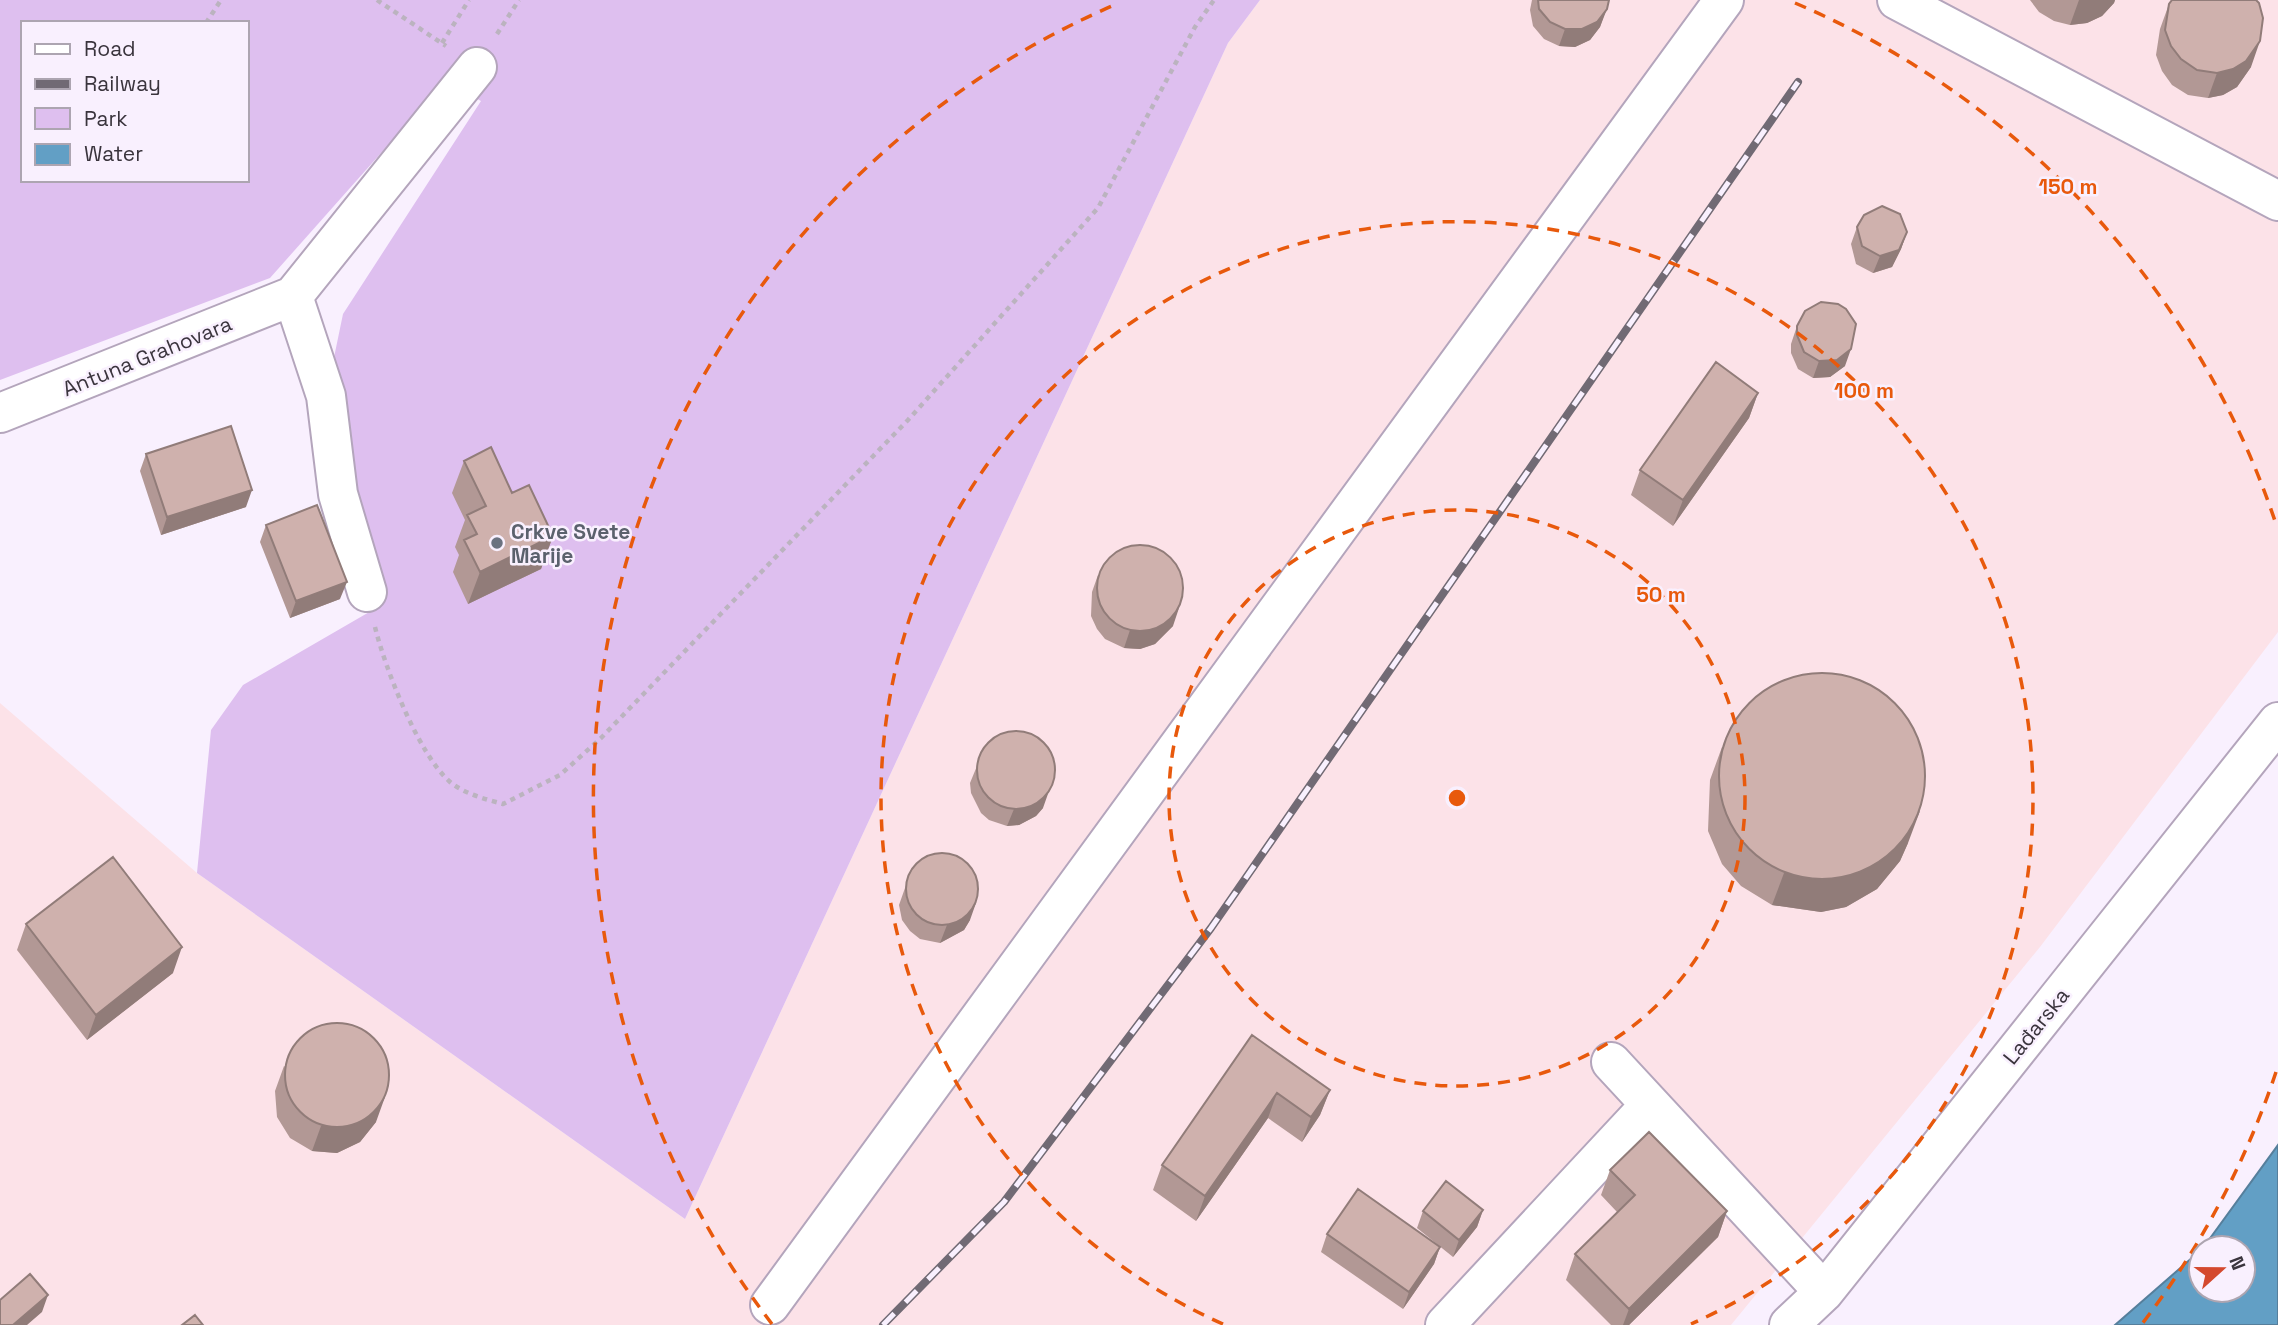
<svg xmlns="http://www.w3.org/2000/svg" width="2278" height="1325" viewBox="0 0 2278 1325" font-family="'Space Grotesk',sans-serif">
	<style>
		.industrial { fill: #fce2e8 }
		.green { fill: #debfef; fill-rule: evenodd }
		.water { fill: #629fc5; stroke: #567f9c; stroke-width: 2 }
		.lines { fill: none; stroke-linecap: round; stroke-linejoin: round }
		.minor-casing { stroke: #b4a5bc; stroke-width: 42 }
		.path { stroke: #bbb3bf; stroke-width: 4.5; stroke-dasharray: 5 5; stroke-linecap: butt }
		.minor { stroke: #fff; stroke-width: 38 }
		.rail-casing { stroke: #716a74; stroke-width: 8 }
		.rail { stroke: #f9f0fe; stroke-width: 5; stroke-dasharray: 16; stroke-linecap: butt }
		.wall { fill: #b29895 }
		.shaded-wall { fill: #917c79 }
		.building { fill: #cfb1ad; stroke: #917c79; stroke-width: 2 }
		.ring { fill: none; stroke: #e8590c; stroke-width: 3.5; stroke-dasharray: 12 9 }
		.worship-dot { fill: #6b7280; stroke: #f9f0fe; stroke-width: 2.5 }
		.labels { text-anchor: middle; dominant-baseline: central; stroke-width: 5; stroke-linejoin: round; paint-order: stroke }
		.street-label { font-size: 21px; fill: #3a343d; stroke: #f9f0fe }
		.worship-label { font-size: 21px; font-weight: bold; fill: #5b616d; stroke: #f9f0fe; text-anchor: start }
		.centre { fill: #e8590c; stroke: #f9f0fe; stroke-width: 3.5 }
		.ring-label { font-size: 21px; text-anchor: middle; font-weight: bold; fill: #e8590c; stroke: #f9f0fe; stroke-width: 5; stroke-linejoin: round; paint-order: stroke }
	</style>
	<rect width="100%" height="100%" fill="#f9f0fe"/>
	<path class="industrial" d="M1260,0H2278V632L2040,947L1731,1325H0V703L197,873L685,1219L1228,43Z"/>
	<path class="green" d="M0,0H1260L1228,43L685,1219L197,873L211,730L243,685L371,611L326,396L343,314L481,101L445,81L270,278L0,380ZM23,23H247V180H23Z"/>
	<path class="water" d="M2278,1145V1325H2115L2201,1250V1290H2243V1248H2203Z"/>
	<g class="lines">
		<defs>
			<path id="minor" d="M1897,0L2278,201
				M293,296L326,396L338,494L367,592
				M0,413L293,296L477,67
				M1611,1062L1824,1292
				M770,1305L1724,0
				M1445,1325L1650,1105
				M1789,1325L1824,1292L2278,722"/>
		</defs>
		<use href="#minor" class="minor-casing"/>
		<path class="path" d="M377,0L446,46
			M206,23L221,0
			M497,34L519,0
			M442,43L469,0
			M375,627C385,668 418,753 449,781C464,794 485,799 503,804L560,775L601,738L908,420L1098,208L1195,27L1214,0"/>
		<use href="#minor" class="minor"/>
		<defs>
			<path id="rail" d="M883,1325L1004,1202L1211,928L1798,82"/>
		</defs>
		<use href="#rail" class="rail-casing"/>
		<use href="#rail" class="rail"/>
	</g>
	<path class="wall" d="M1532,0H1609L1600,27L1590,40L1575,47L1559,46L1544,39L1533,26L1530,10Z
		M2030,0H2115L2114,3L2102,16L2087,23L2070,25L2054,21L2039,12Z
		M2169,4L2251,67L2237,87L2223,95L2208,98L2188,95L2172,85L2162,71L2156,55L2160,29Z
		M1857,227L1907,232L1901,249L1892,267L1873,273L1856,264L1851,244Z
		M1797,326L1845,366L1830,377L1813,378L1798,369L1791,353V344Z
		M1758,393L1749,418L1673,526L1631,495L1640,470Z
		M146,454L246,507L161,535L140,471Z
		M464,461L512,493L553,536L541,569L468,604L453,572L459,555L455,547L465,520L452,493Z
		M266,525L340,599L290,618L260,542Z
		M1098,575L1173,626L1155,644L1140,649L1124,648L1105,639L1097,629L1091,616L1092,592Z
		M1722,747L1908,843L1900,861L1877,889L1846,907L1821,912L1772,905L1741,886L1722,864L1708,831L1710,780Z
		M977,766L1043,808L1036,816L1019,825L1007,826L989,820L981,813L971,793L970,783Z
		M911,871L970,920L964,930L940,943L920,939L910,931L902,920L899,905Z
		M26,924L173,973L87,1040L17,950Z
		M1252,1035L1330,1090L1320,1115L1302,1142L1268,1118L1196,1221L1153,1190L1162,1165Z
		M284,1066L376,1122L360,1142L337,1153L312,1151L290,1138L277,1117L275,1091Z
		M1610,1170L1727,1211L1718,1237L1629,1325H1611L1566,1280L1575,1254L1617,1212L1601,1195Z
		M1483,1210L1477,1227L1453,1257L1417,1228L1423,1211Z
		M1327,1234L1440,1247L1434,1264L1403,1309L1321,1252Z"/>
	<path class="shaded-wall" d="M2079,0H2115L2114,3L2102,16L2087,23L2070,25Z
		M1607,9L1600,27L1590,40L1575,47L1559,46L1565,29Z
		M2260,41L2251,67L2237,87L2223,95L2208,98L2217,73Z
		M1907,232L1901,249L1892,267L1873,273L1880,256Z
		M1851,349L1845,366L1830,377L1813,378L1819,361Z
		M1758,393L1749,418L1673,526L1683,500Z
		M252,490L246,507L161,535L167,517Z
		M553,536L541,569L468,604L480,572Z
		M347,582L340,599L290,618L296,601Z
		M1179,608L1173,626L1155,644L1140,649L1124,648L1130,630Z
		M1049,791L1043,808L1036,816L1019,825L1007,826L1014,809Z
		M1920,811L1908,843L1900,861L1877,889L1846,907L1821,912L1772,905L1784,873Z
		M976,903L970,920L964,930L940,943L947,925Z
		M182,947L173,973L87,1040L96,1015Z
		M1330,1090L1320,1115L1302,1142L1311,1117Z
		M1277,1093L1268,1118L1196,1221L1205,1196Z
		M385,1097L376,1122L360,1142L337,1153L312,1151L321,1126Z
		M1483,1210L1477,1227L1453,1257L1459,1240Z
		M1727,1211L1718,1237L1629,1325H1623L1629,1309Z
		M1440,1247L1434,1264L1403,1309L1409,1292Z
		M48,1295L42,1312L27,1325H13Z"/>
	<path class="building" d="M1538,0H1609L1607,9L1597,22L1582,29H1565L1550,22L1539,9Z
		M2172,0H2256L2259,3L2263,18L2260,41L2246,61L2233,69L2217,73L2197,70L2181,59L2171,46L2165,30L2169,4Z
		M1882,206L1900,214L1907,232L1899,250L1880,256L1862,246L1857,227L1864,215Z
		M1821,302L1838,304L1846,309L1856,324L1851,349L1837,360L1819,361L1804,352L1797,335V326L1805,311Z
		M1716,362L1758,393L1683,500L1640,470Z
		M231,426L252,490L167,517L146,454Z
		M491,447L512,493L529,485L553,536L480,572L464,540L477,534L467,515L486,506L464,461Z
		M317,505L347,582L296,601L266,525Z
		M1097 588a43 43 0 1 1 86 0a43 43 0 1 1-86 0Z
		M1719 776a103 103 0 1 1 206 0a103 103 0 1 1-206 0Z
		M977 770a39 39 0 1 1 78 0a39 39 0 1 1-78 0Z
		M906 889a36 36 0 1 1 72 0a36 36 0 1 1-72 0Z
		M113,857L182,947L96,1015L26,924Z
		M285 1075a52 52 0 1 1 104 0a52 52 0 1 1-104 0Z
		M1252,1035L1330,1090L1311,1117L1277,1093L1205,1196L1162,1165Z
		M1649,1132L1727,1211L1629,1309L1575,1254L1635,1195L1610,1170Z
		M1446,1181L1483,1210L1459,1240L1423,1211Z
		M1358,1189L1440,1247L1409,1292L1327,1234Z
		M30,1274L48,1295L13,1325H0V1300Z
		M195,1315L203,1325H182Z"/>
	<g class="ring">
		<circle cx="1457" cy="798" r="288"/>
		<path d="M1223 1324A576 576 0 1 1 1691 1324"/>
		<path d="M2276 1072A864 864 0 0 1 2142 1324M772 1324A864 864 0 0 1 1119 3M1795 3A864 864 0 0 1 2276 524"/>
	</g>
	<circle class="worship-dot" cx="497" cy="543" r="7"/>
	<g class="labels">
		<g class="street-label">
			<text transform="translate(147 356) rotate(-22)">Antuna Grahovara</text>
			<text transform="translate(2036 1026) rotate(-51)">Lađarska</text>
		</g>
		<g class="worship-label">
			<text x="511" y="531">Crkve Svete<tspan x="511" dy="24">Marije</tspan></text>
		</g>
	</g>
	<circle cx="1457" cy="798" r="10" class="centre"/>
	<g class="ring-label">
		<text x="2068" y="194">150 m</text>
		<text x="1864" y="398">100 m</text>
		<text x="1661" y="602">50 m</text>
	</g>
	<rect x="21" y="21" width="228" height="161" fill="#f9f0fe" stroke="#ada5b1" stroke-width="2"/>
	<rect x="35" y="44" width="35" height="10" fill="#ffffff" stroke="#ada5b1" stroke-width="2"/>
	<text x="84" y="56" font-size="21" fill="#3a343d">Road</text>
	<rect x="35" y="79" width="35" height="10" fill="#716a74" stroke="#ada5b1" stroke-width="2"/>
	<text x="84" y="91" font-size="21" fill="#3a343d">Railway</text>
	<rect x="35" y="108" width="35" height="21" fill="#debfef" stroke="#ada5b1" stroke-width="2"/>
	<text x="84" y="126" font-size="21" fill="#3a343d">Park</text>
	<rect x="35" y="144" width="35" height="21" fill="#629fc5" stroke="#ada5b1" stroke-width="2"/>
	<text x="84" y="161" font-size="21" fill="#3a343d">Water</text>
	<g transform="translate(2222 1269) rotate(69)"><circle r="33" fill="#f9f0fe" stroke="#ada5b1" stroke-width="2"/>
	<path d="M0-5L12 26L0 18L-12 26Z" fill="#d4492e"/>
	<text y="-10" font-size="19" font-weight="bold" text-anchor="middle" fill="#3a343d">N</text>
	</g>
</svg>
